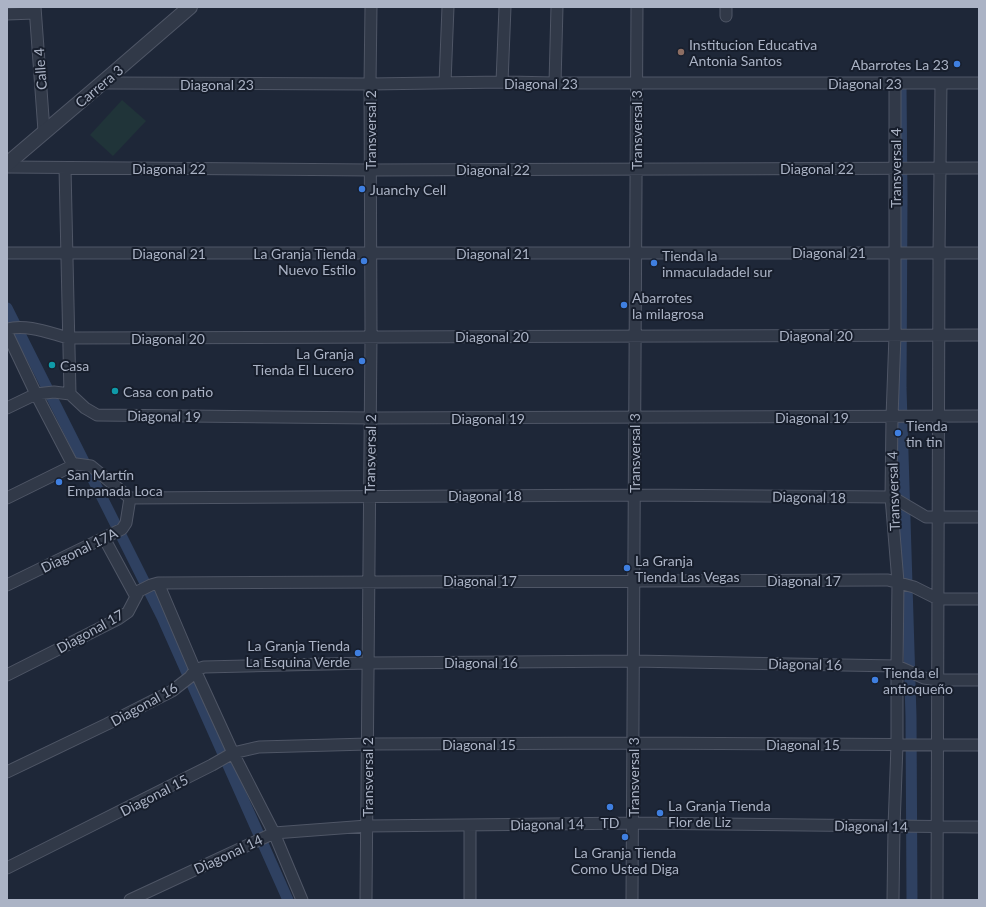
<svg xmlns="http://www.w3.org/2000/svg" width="986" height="907" viewBox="0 0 986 907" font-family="Lato,sans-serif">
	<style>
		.green { fill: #203439 }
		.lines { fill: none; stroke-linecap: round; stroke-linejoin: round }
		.canal { stroke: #2f4161; stroke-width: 11 }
		.minor-casing { stroke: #4f5666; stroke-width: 13 }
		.tertiary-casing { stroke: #4f5666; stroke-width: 16 }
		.minor { stroke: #313948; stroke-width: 11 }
		.tertiary { stroke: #313948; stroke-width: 14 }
		.education-dot { fill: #8d6e63; stroke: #171e2c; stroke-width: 1.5 }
		.shop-dot { fill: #3f7fe0; stroke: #171e2c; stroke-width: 1.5 }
		.culture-dot { fill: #0f9aa8; stroke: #171e2c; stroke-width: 1.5 }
		.labels { text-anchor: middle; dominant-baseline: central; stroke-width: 4; stroke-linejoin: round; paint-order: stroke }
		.poi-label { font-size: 14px; fill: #abb3c5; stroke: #171e2c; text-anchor: start }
		.street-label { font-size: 14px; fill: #abb3c5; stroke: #171e2c }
	</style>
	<rect width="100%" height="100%" fill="#1e2738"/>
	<path class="green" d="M122,100L146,121L113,156L90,135Z"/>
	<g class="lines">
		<path class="canal" d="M901,85L902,198L901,388L911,716L912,900
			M7,308L162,617L288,900"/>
		<defs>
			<path id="minor" d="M35,7L44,131
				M726,7V16
				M7,14L35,13
				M502,82L505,7
				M102,83L370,84L502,82L555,83H979
				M445,83L448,7
				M555,83L557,7
				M7,167L370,170L979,168
				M65,168L70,394
				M7,253H979
				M7,329C28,324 49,333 69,338L979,335
				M7,333L36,394L73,465
				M7,408L36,394L54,392L70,394L85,408L97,415L371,418L979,416
				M7,498L76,464L91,466L130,498L634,495L891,497L899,501L926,517H979
				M104,538L136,597
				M158,583L195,670L233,753L274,833L302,900
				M7,585L122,529L126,523L130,498
				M7,675L118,619L128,612L139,591L151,585L158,583C402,580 645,579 888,580L914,587L938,599H979
				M7,772L107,724L172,691L190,677L195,670L204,667L368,663L633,661L897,666L924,678L938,680H979
				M7,868L212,765L233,753L259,747L368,744L633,743L979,745
				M130,900L274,833L367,826L632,823L979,827
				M366,900L371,337L370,84L371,7
				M470,900V825
				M632,900L637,7
				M893,900L894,827L897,745V666L898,582L891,497L892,417L895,335V83
				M937,900L939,253L941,83"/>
			<path id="tertiary" d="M7,164L102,83L190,7"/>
		</defs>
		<use href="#minor" class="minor-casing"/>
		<use href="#tertiary" class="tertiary-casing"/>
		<use href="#minor" class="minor"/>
		<use href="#tertiary" class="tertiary"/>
	</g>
	<circle class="education-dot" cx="681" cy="52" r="4"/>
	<g class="shop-dot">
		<circle cx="957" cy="64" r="4"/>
		<circle cx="362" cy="189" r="4"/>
		<circle cx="364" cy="261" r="4"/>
		<circle cx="654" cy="263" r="4"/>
		<circle cx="624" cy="305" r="4"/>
		<circle cx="362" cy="361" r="4"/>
		<circle cx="898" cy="433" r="4"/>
		<circle cx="59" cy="482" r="4"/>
		<circle cx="627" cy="568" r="4"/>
		<circle cx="358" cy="653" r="4"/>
		<circle cx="875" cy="680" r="4"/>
		<circle cx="610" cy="807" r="4"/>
		<circle cx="660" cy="813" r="4"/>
		<circle cx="625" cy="837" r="4"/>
	</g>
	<g class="culture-dot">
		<circle cx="52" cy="365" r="4"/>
		<circle cx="115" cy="391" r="4"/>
	</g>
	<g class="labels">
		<g class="poi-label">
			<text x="689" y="44">Institucion Educativa<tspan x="689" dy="16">Antonia Santos</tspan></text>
			<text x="949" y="64" text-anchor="end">Abarrotes La 23</text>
			<text x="370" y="189">Juanchy Cell</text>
			<text x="356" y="253" text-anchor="end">La Granja Tienda<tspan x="356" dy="16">Nuevo Estilo</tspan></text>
			<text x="662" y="255">Tienda la<tspan x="662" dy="16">inmaculadadel sur</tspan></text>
			<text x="632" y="297">Abarrotes<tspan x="632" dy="16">la milagrosa</tspan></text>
			<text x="354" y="353" text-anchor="end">La Granja<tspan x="354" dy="16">Tienda El Lucero</tspan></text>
			<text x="60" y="365">Casa</text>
			<text x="123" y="391">Casa con patio</text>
			<text x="906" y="425">Tienda<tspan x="906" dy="16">tin tin</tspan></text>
			<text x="67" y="474">San Martín<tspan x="67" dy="16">Empanada Loca</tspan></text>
			<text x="635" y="560">La Granja<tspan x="635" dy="16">Tienda Las Vegas</tspan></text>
			<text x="350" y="645" text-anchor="end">La Granja Tienda<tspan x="350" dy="16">La Esquina Verde</tspan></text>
			<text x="883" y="672">Tienda el<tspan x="883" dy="16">antioqueño</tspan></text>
			<text x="668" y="805">La Granja Tienda<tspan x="668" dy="16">Flor de Liz</tspan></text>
			<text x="610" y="822" text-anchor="middle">TD</text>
			<text x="625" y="852" text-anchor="middle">La Granja Tienda<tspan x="625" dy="16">Como Usted Diga</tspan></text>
		</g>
		<g class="street-label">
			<text transform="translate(40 69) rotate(-94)">Calle 4</text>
			<text x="541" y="83">Diagonal 23</text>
			<text x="865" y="83">Diagonal 23</text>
			<text x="217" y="84">Diagonal 23</text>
			<text transform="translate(99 86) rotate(-40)">Carrera 3</text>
			<text transform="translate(370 130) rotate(-90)">Transversal 2</text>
			<text transform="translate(636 130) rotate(-90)">Transversal 3</text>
			<text x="169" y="168">Diagonal 22</text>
			<text x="817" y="168">Diagonal 22</text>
			<text transform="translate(895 168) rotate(-90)">Transversal 4</text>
			<text x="493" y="169">Diagonal 22</text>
			<text x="829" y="252">Diagonal 21</text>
			<text x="169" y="253">Diagonal 21</text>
			<text x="493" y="253">Diagonal 21</text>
			<text x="816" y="335">Diagonal 20</text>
			<text x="492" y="336">Diagonal 20</text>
			<text x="168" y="338">Diagonal 20</text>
			<text transform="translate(164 416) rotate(1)">Diagonal 19</text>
			<text x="812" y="417">Diagonal 19</text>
			<text x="488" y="418">Diagonal 19</text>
			<text transform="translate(634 453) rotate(-90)">Transversal 3</text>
			<text transform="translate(370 454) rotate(-89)">Transversal 2</text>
			<text transform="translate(893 491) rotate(-92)">Transversal 4</text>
			<text x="485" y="495">Diagonal 18</text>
			<text transform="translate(809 497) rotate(1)">Diagonal 18</text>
			<text transform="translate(79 550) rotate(-26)">Diagonal 17A</text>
			<text x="480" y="580">Diagonal 17</text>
			<text x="804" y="580">Diagonal 17</text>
			<text transform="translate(90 631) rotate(-29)">Diagonal 17</text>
			<text x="481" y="662">Diagonal 16</text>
			<text transform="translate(805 664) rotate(1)">Diagonal 16</text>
			<text transform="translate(144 704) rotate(-29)">Diagonal 16</text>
			<text x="479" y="744">Diagonal 15</text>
			<text x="803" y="744">Diagonal 15</text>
			<text transform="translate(367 777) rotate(-90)">Transversal 2</text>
			<text transform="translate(633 777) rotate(-90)">Transversal 3</text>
			<text transform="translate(154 795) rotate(-27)">Diagonal 15</text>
			<text transform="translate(547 824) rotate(-1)">Diagonal 14</text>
			<text transform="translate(871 826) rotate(1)">Diagonal 14</text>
			<text transform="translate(228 854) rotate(-25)">Diagonal 14</text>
		</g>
	</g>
	<rect width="986" height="907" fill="none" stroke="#abb3c5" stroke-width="16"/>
</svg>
